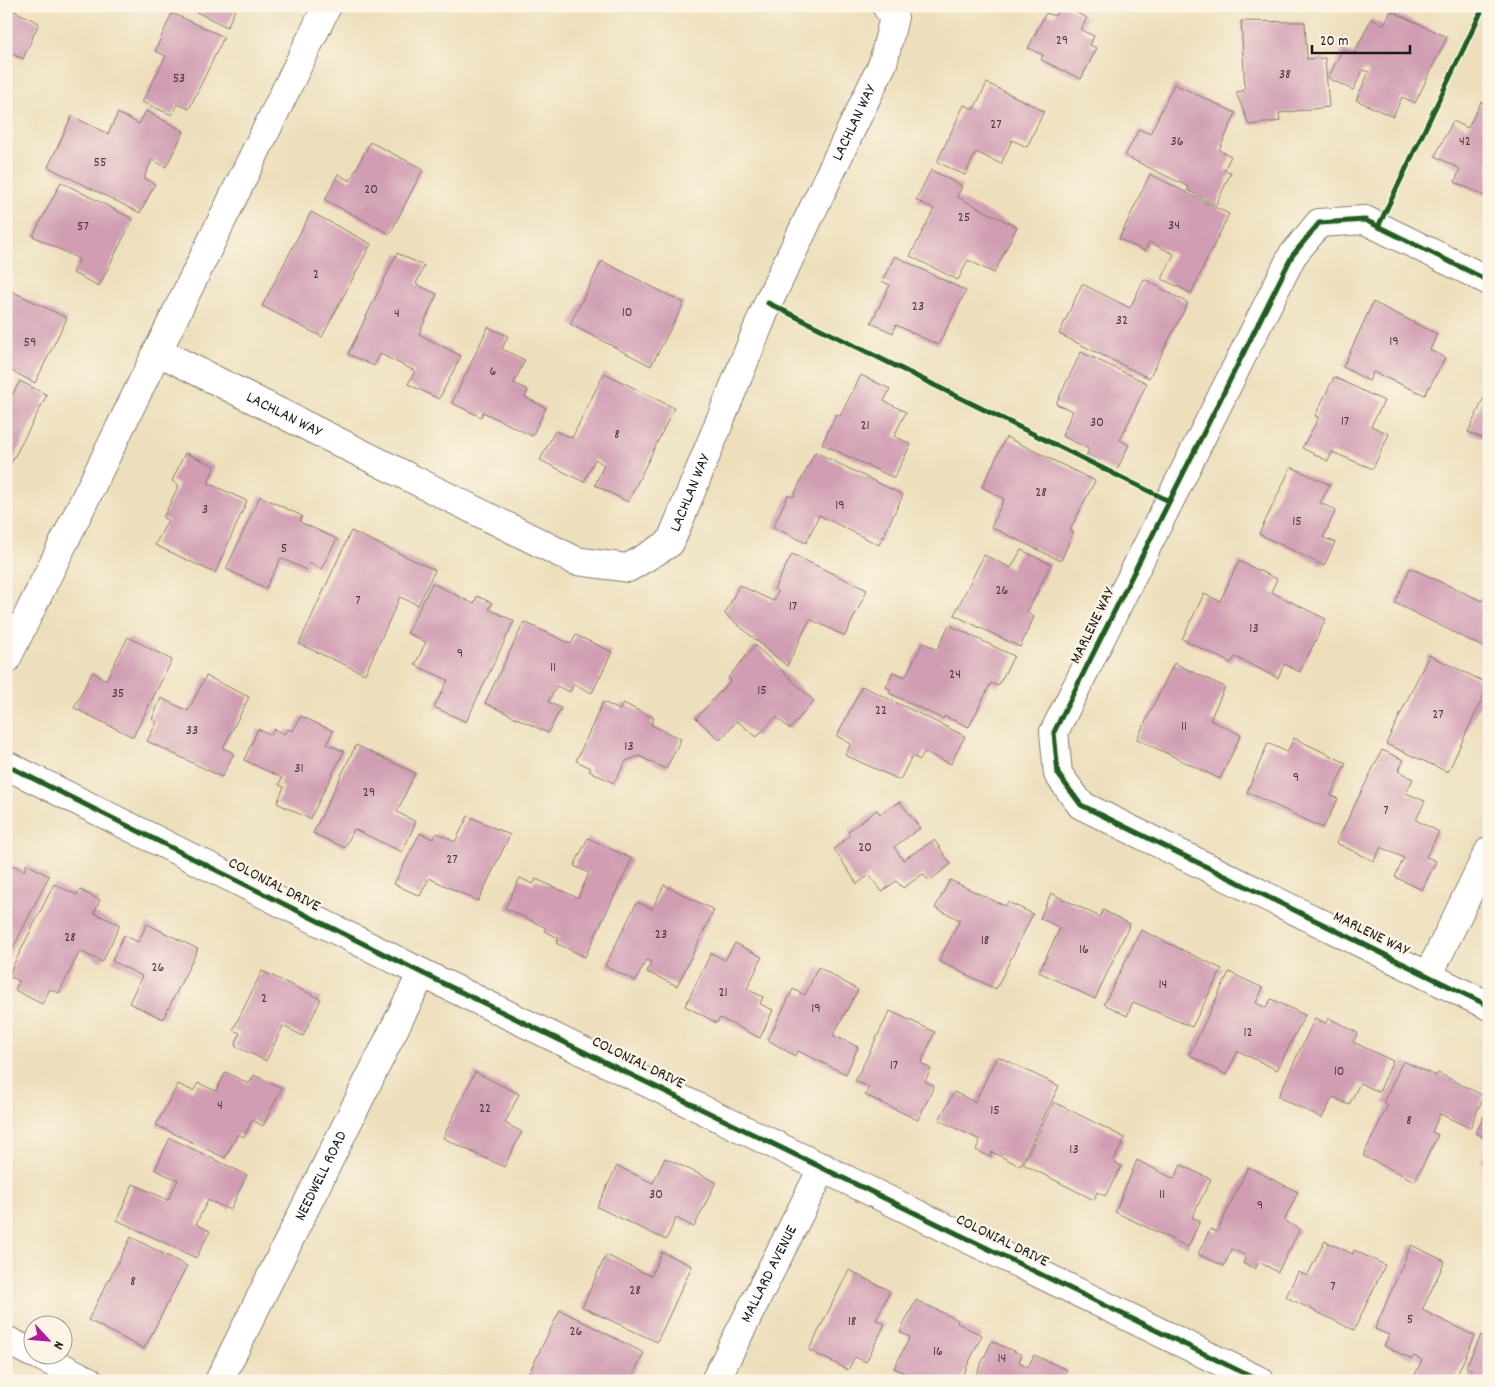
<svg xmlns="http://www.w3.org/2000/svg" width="1495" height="1387" viewBox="0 0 1495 1387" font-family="Dekko,sans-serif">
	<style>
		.building { fill: #d09db2 }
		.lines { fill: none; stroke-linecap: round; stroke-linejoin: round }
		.minor-casing { stroke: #847e6c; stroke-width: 30 }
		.minor { stroke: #fff; stroke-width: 28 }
		.cycleway-casing { stroke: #fcf5e5; stroke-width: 8 }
		.cycleway { stroke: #1b5e20; stroke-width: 5 }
		.labels { text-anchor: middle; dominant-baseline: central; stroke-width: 5; stroke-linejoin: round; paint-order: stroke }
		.number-label { font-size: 14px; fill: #493c42 }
		.street-label { font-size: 16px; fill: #1c1c1c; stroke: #fcf5e5 }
	</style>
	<rect width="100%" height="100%" fill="#fcf5e5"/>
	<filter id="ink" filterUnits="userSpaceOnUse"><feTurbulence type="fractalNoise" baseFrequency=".02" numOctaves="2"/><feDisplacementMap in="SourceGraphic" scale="10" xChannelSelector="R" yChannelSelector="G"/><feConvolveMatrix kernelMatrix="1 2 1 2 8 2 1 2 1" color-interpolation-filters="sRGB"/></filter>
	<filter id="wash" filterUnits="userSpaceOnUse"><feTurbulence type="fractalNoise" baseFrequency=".0096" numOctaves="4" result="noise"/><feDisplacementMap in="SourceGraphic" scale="20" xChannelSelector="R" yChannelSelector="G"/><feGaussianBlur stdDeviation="1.12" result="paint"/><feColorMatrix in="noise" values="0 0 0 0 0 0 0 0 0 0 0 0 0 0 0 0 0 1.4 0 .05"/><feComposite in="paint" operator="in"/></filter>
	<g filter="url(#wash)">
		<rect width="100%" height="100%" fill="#eddfbc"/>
		<g id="blocks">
			<path class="building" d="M184,6H237L227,27Z
				M1059,6H1064L1087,18L1081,30L1094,36L1090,45L1097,48L1081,79L1041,60L1043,55L1028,48L1046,13L1055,16Z
				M6,7L39,23L23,59L6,51Z
				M1391,11L1447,37L1415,103L1402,97L1393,117L1356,100L1369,72L1363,70L1353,90L1328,78L1343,49L1354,54L1371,19L1384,25Z
				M172,13L224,37L189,109L177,104L172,115L142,102L166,56L155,51Z
				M1241,21L1305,22L1307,59L1325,58L1329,107L1279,113L1280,121L1249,125L1236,92L1245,90Z
				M987,83L1044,111L1027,147L1012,140L1001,164L976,152L965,175L937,162L964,105L974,109Z
				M1174,84L1236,113L1219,150L1231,156L1224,170L1231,172L1216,205L1187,190L1189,187L1125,156L1139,129L1150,134Z
				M1481,102L1489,105V198L1455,182L1460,169L1435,156L1453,121L1468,128Z
				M146,111L184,131L166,167L152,160L144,178L155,184L140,213L48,167L72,116L108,134L118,113L139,124Z
				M370,142L423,169L390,234L325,200L338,174L350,181Z
				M931,170L962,186L957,197L1017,227L994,273L968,260L958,280L910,256L934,209L916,200Z
				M1150,174L1229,214L1191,293L1162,279L1174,254L1149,242L1145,251L1119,239Z
				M61,182L133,219L99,286L73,273L79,259L33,236Z
				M311,212L371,244L322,337L262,306Z
				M397,253L424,266L416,284L437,294L419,334L461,356L439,399L408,384L415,371L380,354L374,366L348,354Z
				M895,256L966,291L938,345L896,325L893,333L871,323L890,285L882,281Z
				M602,261L684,303L651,366L570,324Z
				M1144,279L1188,303L1149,378L1059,334L1082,284L1130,308Z
				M7,289L67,318L35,383L6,368Z
				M1373,302L1437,334L1430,350L1445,358L1425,395L1373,372L1369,381L1343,367Z
				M488,327L508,336L502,349L525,360L514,383L528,390L525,397L546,408L532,436L483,412L481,417L452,403Z
				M1081,352L1147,383L1120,440L1129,445L1116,472L1086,457L1089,449L1062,436L1073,411L1056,404Z
				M604,373L674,408L628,502L595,485L604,465L595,459L584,482L540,460L555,431L572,438Z
				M861,375L890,389L884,401L906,412L894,436L911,444L894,478L822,444L836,414L840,416Z
				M1334,377L1384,401L1371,426L1389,434L1373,469L1332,452L1328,461L1302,448L1319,417L1315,416Z
				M20,381L47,395L6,473V407Z
				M1489,387V441L1468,432Z
				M1006,437L1095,481L1070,530L1073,532L1061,561L991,527L1004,499L982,487Z
				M815,452L903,495L879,545L819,515L806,543L773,527L788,495L793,497Z
				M185,453L215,466L208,483L247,501L215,573L155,545L168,520L163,518L179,485L172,481Z
				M1291,467L1330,485L1320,503L1336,510L1323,538L1335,542L1324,566L1259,534Z
				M260,496L302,516L300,522L337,539L321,569L309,563L306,570L281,558L266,588L226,569Z
				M351,531L435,570L418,605L400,597L365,674L299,644Z
				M1021,550L1051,564L1027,613L1034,617L1020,647L954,615L984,555L1011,568Z
				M792,554L867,590L845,636L810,619L787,666L725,614L739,585L773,601L778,592L774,589Z
				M1239,561L1277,579L1271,592L1326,619L1300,672L1284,664L1278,678L1235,657L1231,663L1182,639L1204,594L1220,601Z
				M1410,568L1482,601L1489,588V650L1395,603Z
				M432,583L474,604L477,596L492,603L489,609L514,621L466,722L434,707L448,680L415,665L426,642L407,633Z
				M524,622L571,644L576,635L612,652L592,693L574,684L570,692L557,686L548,702L561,708L548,733L485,703Z
				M949,625L1014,656L998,686L991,683L969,727L944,716L943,719L889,693L891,690L886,687L893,672L905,677L923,642L937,650Z
				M128,637L172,660L133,737L74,708L92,672L106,680Z
				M755,645L814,701L790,729L776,717L757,737L737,721L720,740L696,718L731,680L728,678Z
				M1429,655L1489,684L1448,772L1386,744Z
				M1174,663L1225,687L1210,720L1241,735L1220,779L1137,739Z
				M206,676L249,697L223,748L234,753L222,777L147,741L157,722L152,719L161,698L188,711Z
				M862,686L965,736L951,764L924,752L920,760L912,756L900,780L845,755L851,744L837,736Z
				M603,702L620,710L623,703L654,718L651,725L681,739L666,769L639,756L626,761L614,783L589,771L591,768L576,761Z
				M301,716L333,731L327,744L344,751L310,819L277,803L284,787L279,785L282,778L244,760L258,729L271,735L274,729L284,734L287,729L293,731Z
				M1294,738L1346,763L1331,795L1338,799L1323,828L1247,792L1268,743L1287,752Z
				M356,745L415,773L397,812L416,822L402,852L354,829L345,848L313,833Z
				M1382,750L1404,760L1398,771L1413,779L1406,793L1425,801L1416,820L1439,832L1426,857L1436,861L1422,890L1395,877L1404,858L1381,847L1374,861L1336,843Z
				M900,802L920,828L894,847L903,860L934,840L951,864L929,881L923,874L903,888L896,881L882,892L869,875L857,884L834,849L850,835L848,831L877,810L880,814Z
				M468,816L510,835L478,901L429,878L420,896L394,884L420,833L433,839L437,833L455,842Z
				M588,838L632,859L585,957L556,943L559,938L544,931L546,928L505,908L520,878L533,884L536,879L578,898L589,873L574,866Z
				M6,862L24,871L27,864L49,876L6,962Z
				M950,880L1005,906L1008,902L1033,914L996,989L939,961L960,920L935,908Z
				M54,884L77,895L80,890L100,900L94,913L120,925L102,962L80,951L59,993L50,989L42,1004L15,990L19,981L8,976Z
				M664,885L714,910L677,986L647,972L651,962L646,960L636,981L605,966L637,902L652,909Z
				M1051,893L1100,917L1103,910L1130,924L1095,999L1039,972L1060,928L1040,918Z
				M147,924L198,949L163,1019L129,1003L142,976L112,961L124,935L138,942Z
				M1141,930L1222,969L1192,1027L1133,1002L1127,1016L1104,1004Z
				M735,943L762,957L747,989L763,997L760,1004L773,1010L760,1038L720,1018L717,1023L685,1006L711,953L725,960Z
				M818,967L858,990L833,1035L858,1047L846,1074L798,1051L795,1056L768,1040L793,989L805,995Z
				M262,971L321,999L303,1036L283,1026L266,1061L235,1046L240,1033L233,1030Z
				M1229,972L1263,988L1256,1003L1266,1008L1271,999L1305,1015L1277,1070L1238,1051L1226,1075L1189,1055Z
				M890,1011L935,1032L921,1063L931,1069L925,1081L934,1086L918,1120L865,1095L869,1087L855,1081Z
				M1315,1018L1326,1023L1329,1018L1358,1033L1353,1042L1393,1061L1379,1092L1360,1083L1349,1105L1333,1097L1322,1118L1278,1097Z
				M997,1056L1059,1086L1020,1166L992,1152L990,1157L976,1150L980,1140L939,1120L954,1092L975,1102Z
				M1403,1061L1436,1076L1438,1073L1484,1096L1470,1128L1440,1114L1432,1132L1438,1135L1415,1181L1363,1156L1388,1105L1383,1103Z
				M226,1072L249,1084L254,1075L282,1088L263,1126L252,1120L244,1137L238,1134L225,1158L156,1125L178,1084L193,1091L198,1083L216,1091Z
				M475,1072L519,1094L505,1123L522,1132L504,1167L443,1138Z
				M1054,1102L1125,1138L1113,1162L1122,1166L1105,1196L1097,1192L1094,1200L1023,1164Z
				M1489,1105V1140L1476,1133Z
				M170,1138L247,1175L230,1210L208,1200L196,1224L210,1231L196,1258L117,1220L133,1184L168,1200L178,1180L155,1170Z
				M1489,1143V1165L1481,1161Z
				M665,1158L716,1182L694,1227L676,1218L666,1240L597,1207L617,1166L653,1183Z
				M1137,1160L1174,1179L1181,1165L1211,1179L1192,1217L1200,1221L1188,1247L1115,1212Z
				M1248,1167L1298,1192L1284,1221L1300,1229L1278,1272L1259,1262L1255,1269L1243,1263L1246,1256L1232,1249L1224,1266L1198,1254L1210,1229L1217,1232Z
				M131,1237L187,1266L144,1349L88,1320Z
				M1325,1241L1353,1254L1354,1250L1385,1265L1354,1330L1286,1297L1298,1272L1307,1276Z
				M1411,1245L1445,1261L1422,1310L1475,1336L1454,1381H1412L1422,1360L1414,1356L1412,1359L1384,1346L1389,1335L1375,1329Z
				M662,1252L692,1266L657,1342L582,1307L606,1255L651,1276Z
				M849,1270L890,1291L876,1320L885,1324L866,1362L855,1357L848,1370L809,1350Z
				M916,1300L958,1320L957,1323L982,1335L960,1381H920L894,1368L910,1337L900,1332Z
				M560,1310L644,1353L630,1381H525Z
				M1489,1333V1381H1466L1472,1370L1466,1367L1481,1335L1486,1338Z
				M992,1341L1022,1355L1019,1362L1028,1367L1034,1355L1067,1370L1061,1381H973Z"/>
		</g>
	</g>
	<g filter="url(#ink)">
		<use href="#blocks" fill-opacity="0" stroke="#847e6c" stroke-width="1"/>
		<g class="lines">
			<defs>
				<g id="minor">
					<path d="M1489,281L1365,220L1319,223L1292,256L1054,732L1058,774L1081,805L1489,1006"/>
					<path id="s1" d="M157,351L576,561L628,568L670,543L768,303L883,63L894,17L886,6"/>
					<path d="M6,660L327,6"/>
					<path d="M6,765L422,973L1260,1381"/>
					<path d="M1428,976L1489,851"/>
					<path d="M6,1340L32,1353"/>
					<path d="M36,1354L89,1381"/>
					<path id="s2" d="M219,1381L422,973"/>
					<path id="s3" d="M715,1381L823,1167"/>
				</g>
			</defs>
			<use href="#minor" class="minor-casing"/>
			<use href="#minor" class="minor"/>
			<defs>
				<path id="cycleway" d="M1378,227L1484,6
					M1489,281L1365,220L1319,223L1292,256L1054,732L1058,774L1081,805L1489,1006
					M768,303L1169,501
					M6,765L422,973L1260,1381"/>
			</defs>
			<use href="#cycleway" class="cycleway-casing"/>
			<use href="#cycleway" class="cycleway"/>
		</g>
	</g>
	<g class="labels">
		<g class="number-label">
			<text x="1062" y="41">29</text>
			<text x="1285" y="75">38</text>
			<text x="179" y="79">53</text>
			<text x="996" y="125">27</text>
			<text x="1177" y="142">36</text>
			<text x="1465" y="142">42</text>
			<text x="100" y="163">55</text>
			<text x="371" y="190">20</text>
			<text x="964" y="218">25</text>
			<text x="1174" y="226">34</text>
			<text x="83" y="227">57</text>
			<text x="316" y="275">2</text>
			<text x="918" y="307">23</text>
			<text x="627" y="313">10</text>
			<text x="397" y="314">4</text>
			<text x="1122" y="321">32</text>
			<text x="1394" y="342">19</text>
			<text x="30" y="343">59</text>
			<text x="493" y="372">6</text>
			<text x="1345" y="422">17</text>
			<text x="1097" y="423">30</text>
			<text x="865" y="426">21</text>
			<text x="617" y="435">8</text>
			<text x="1041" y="493">28</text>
			<text x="840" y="506">19</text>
			<text x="205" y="510">3</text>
			<text x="1297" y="522">15</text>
			<text x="284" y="549">5</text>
			<text x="1002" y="591">26</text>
			<text x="358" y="601">7</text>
			<text x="793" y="607">17</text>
			<text x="1254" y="629">13</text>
			<text x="460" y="654">9</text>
			<text x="553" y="668">11</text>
			<text x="955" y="675">24</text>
			<text x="762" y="691">15</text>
			<text x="118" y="694">35</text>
			<text x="881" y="711">22</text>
			<text x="1438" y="715">27</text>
			<text x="1184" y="727">11</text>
			<text x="192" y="731">33</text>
			<text x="629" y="747">13</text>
			<text x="299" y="769">31</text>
			<text x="1296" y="778">9</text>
			<text x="369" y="793">29</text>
			<text x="1386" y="811">7</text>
			<text x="865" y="848">20</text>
			<text x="452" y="860">27</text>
			<text x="661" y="935">23</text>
			<text x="70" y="938">28</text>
			<text x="985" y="941">18</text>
			<text x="1084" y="950">16</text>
			<text x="158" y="968">26</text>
			<text x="1163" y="985">14</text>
			<text x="723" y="993">21</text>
			<text x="264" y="999">2</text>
			<text x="816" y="1009">19</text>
			<text x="1248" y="1033">12</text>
			<text x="894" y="1066">17</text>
			<text x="1339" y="1072">10</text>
			<text x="220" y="1106">4</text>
			<text x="485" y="1109">22</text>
			<text x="995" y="1111">15</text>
			<text x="1409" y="1121">8</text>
			<text x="1074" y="1150">13</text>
			<text x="656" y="1195">30</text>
			<text x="1162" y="1195">11</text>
			<text x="1260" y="1206">9</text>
			<text x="133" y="1282">8</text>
			<text x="1333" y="1287">7</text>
			<text x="635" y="1291">28</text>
			<text x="1410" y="1320">5</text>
			<text x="852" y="1322">18</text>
			<text x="576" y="1332">26</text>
			<text x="938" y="1352">16</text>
			<text x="1002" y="1359">14</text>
		</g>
		<g class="street-label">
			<text stroke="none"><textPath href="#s1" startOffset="1029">LACHLAN WAY</textPath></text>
			<text stroke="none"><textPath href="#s1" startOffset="142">LACHLAN WAY</textPath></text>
			<text stroke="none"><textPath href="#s1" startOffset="624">LACHLAN WAY</textPath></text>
			<text transform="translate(1093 626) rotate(-64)">MARLENE WAY</text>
			<text transform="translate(274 885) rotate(27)">COLONIAL DRIVE</text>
			<text transform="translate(1371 934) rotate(26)">MARLENE WAY</text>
			<text transform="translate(638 1063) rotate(26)">COLONIAL DRIVE</text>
			<text stroke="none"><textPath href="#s2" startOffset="229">NEEDWELL ROAD</textPath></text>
			<text transform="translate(1002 1241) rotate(26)">COLONIAL DRIVE</text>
			<text stroke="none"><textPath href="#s3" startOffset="120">MALLARD AVENUE</textPath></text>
		</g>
	</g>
	<rect width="1495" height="1387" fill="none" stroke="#fcf5e5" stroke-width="25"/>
	<g transform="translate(48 1340) rotate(116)"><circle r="24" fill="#fcf5e5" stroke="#a29e95"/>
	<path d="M0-4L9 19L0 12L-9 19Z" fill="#b5179e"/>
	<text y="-8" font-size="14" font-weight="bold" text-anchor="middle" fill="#1c1c1c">N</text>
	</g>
	<path d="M1312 45v8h98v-8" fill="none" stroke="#1c1c1c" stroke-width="2.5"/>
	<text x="1320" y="45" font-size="15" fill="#1c1c1c" stroke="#fcf5e5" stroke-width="4" paint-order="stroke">20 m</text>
</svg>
